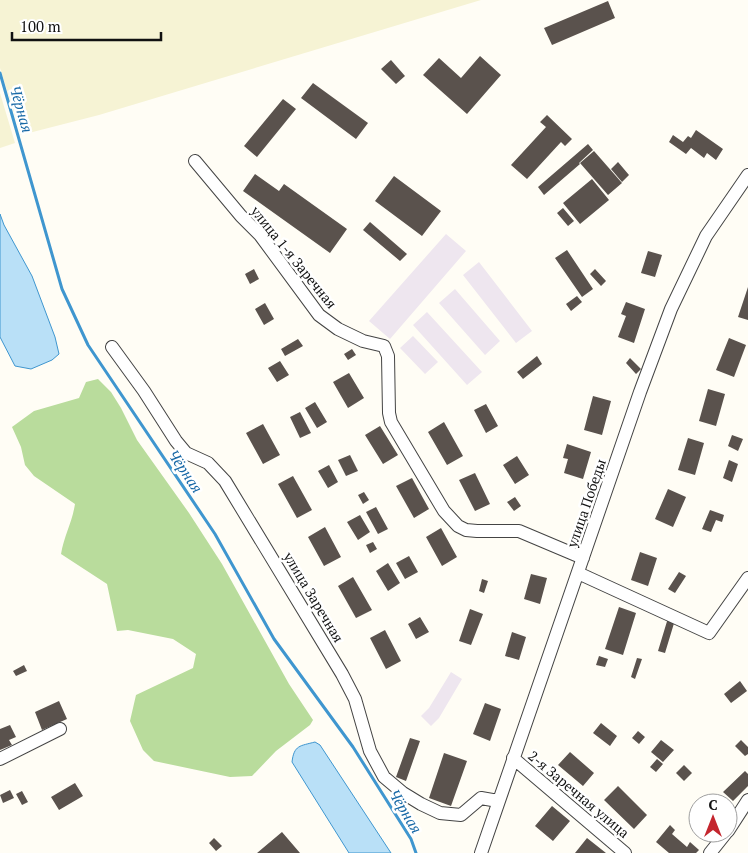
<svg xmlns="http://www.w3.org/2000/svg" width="748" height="853" viewBox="0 0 748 853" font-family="'PT Serif',serif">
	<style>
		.industrial { fill: #eee6ef }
		.farmland { fill: #f6f3d4 }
		.forest { fill: #b9dc9c }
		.water { fill: #b9e0f7; stroke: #3f96cf }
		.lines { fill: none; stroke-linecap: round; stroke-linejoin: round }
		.stream { stroke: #3f96cf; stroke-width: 3 }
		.building { fill: #5a524d }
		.minor-casing { stroke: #444; stroke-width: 14 }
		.minor { stroke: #fff; stroke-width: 12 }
		.labels { text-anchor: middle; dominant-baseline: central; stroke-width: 5; stroke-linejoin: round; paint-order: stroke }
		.street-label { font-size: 14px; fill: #111; stroke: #fff }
		.water-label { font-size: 15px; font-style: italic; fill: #1768a6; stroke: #fff }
	</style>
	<rect width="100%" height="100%" fill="#fffdf5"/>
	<path class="industrial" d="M446,234L466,251L390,339L369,321Z
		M479,262L532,331L516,343L463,275Z
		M455,289L500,341L485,355L439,303Z
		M427,312L482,372L467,385L413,325Z
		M413,336L438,362L425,374L400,348Z
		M451,672L462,679L439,718L431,726L421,716L429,708Z"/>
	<path class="farmland" d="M0,0H481L99,115L21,135L0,68Z
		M0,93L15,143L0,148Z"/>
	<path class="forest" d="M98,379L111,392L121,408L137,440L189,513L222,564L289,684L313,720L310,725L276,751L252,776L230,777L154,761L143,750L130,721L136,695L193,668L196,654L173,639L128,630L117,631L107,584L61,554C64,536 72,523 75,504L34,476L25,465L21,447L12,427L34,411L79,398L86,382Z"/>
	<path class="water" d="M0,214L4,225L32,276L55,337L59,354L52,360L31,369L15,366L0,337Z
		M315,742L320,745L391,853H349L292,762C294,745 300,746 315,742Z"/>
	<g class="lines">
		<path class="stream" d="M0,73L62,289L88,345L215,534L274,639L353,747L411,839L416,853"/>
	</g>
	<path class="building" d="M608,1L615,18L552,45L544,28Z
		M480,56L501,75L467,114L423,75L439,58L461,78Z
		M391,60L405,76L396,84L381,69Z
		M313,83L368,123L356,139L301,98Z
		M283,99L296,109L257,157L244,146Z
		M547,115L572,139L565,146L561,142L527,179L511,165L546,127L540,122Z
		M696,130L723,149L716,160L707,153L704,158L691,148L686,154L669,142L673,135L683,142L688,136L691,138Z
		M588,144L593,150L579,163L580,164L544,195L538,187Z
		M594,151L622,183L608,195L580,163Z
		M618,162L629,175L622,182L611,169Z
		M255,174L279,191L284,184L347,229L330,253L243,191Z
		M394,176L441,211L422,236L375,201Z
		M592,179L609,200L580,224L563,203Z
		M563,208L574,221L568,226L557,213Z
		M370,222L407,254L400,261L363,230Z
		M567,250L593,289L582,297L555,258Z
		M648,251L662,255L655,277L641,273Z
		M254,269L259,279L250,284L245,274Z
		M595,269L606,281L601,286L590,274Z
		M748,287V320L738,317Z
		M577,296L582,302L571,311L566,304Z
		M626,302L645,309L634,343L618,337L626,316L621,314Z
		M265,303L274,319L264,325L255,309Z
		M729,338L746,345L734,377L716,370Z
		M298,339L303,346L285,356L281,349Z
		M352,349L356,355L348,360L344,354Z
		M537,356L542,364L523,379L517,372Z
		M630,358L641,369L636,374L626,363Z
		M280,361L289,375L277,382L268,368Z
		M349,373L364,398L348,408L333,382Z
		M708,389L725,394L716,426L699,421Z
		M593,396L611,401L602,435L584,430Z
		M315,402L327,422L317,428L305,408Z
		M486,404L498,426L486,433L474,410Z
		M300,412L311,433L300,438L290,417Z
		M444,422L463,456L447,465L428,432Z
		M263,424L280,455L263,464L246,433Z
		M380,426L398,455L383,464L365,435Z
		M732,435L743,439L738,451L728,446Z
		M688,438L704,443L695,475L678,470Z
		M567,444L591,452L583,479L564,473L568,459L563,458Z
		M350,455L358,471L346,476L338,460Z
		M517,456L529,475L515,484L503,465Z
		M729,460L738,464L732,482L723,478Z
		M329,465L338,482L328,488L318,471Z
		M475,473L490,504L475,511L459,480Z
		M293,476L312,510L297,518L278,484Z
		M412,478L429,509L414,518L396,486Z
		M668,489L686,497L673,527L655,519Z
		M364,492L369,500L363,504L358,495Z
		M515,497L521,506L514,511L507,502Z
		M376,507L388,529L378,534L366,512Z
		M710,510L724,515L722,522L716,520L711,532L702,529Z
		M360,515L370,532L358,540L347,522Z
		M325,527L341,557L324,566L308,537Z
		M441,528L457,557L442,566L426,537Z
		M373,542L377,549L370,553L366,545Z
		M640,552L657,558L648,586L631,580Z
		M409,556L418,572L405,579L396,563Z
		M388,563L400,583L388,591L376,571Z
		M679,572L686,576L675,593L668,589Z
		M531,574L547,578L540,604L524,599Z
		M353,577L372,610L356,618L338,586Z
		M482,579L488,581L484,593L479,591Z
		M619,607L636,613L623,655L605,649Z
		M470,609L483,614L471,645L459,641Z
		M420,617L429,632L416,639L408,624Z
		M668,618L675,620L665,653L658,651Z
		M385,630L401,661L386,669L370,638Z
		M512,632L526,637L519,660L505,656Z
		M599,656L608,659L605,667L596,665Z
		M637,658L642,659L635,679L631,677Z
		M24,665L27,671L16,676L13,671Z
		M740,681L747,691L731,703L724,694Z
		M59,701L67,719L42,730L35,712Z
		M485,703L501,709L490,741L473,734Z
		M601,723L617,736L610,746L593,733Z
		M10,725L16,737L9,740L12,745L0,750V729Z
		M638,731L645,737L639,744L632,738Z
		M410,738L420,741L406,781L396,777Z
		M661,740L674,750L663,762L651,752Z
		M741,740L748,747V754L745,756L735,746Z
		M570,752L594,773L583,786L558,765Z
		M444,753L467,761L451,806L429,798Z
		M657,759L663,764L656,772L650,767Z
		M684,765L692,773L684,781L676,773Z
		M745,771L748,774V786L733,801L723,792Z
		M75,783L83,796L59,810L51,797Z
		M618,786L647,815L634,829L604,800Z
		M10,790L14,798L3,803L0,795Z
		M22,791L28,802L22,805L16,794Z
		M552,806L570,821L553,841L535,826Z
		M670,825L675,830L672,834L687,847L690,842L699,850L696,853H669L656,842Z
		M282,832L300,853H257Z
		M214,838L222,846L216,851L209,843Z
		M587,838L606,853H575Z"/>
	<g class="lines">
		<defs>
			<path id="minor" d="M195,161L241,216L260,235L319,315L338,329L363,341L384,346L388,356L389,413L391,422L444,511L458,526L466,530L477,531H519L583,558
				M112,347L144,391L176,441L186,453L208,463L225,481L342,674L355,699L370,751L384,777L403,793L421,804L440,813L461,815L481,798L498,801
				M578,573L709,633L748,578
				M513,758L625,853
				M0,759L60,729
				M728,831L748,800
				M481,853L640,392L671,309L706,236L748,175
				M710,853L726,833"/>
		</defs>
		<use href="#minor" class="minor-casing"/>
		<use href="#minor" class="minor"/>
	</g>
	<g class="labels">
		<g class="street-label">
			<text transform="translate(294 257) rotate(51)">улица 1-я Заречная</text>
			<text transform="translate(586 503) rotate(-71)">улица Победы</text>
			<text transform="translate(314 597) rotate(59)">улица Заречная</text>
			<text transform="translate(579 794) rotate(40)">2-я Заречная улица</text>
		</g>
		<g class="water-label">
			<text transform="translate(22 109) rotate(74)">Чёрная</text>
			<text transform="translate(186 471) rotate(56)">Чёрная</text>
			<text transform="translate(406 811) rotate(59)">Чёрная</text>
		</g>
	</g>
	<g transform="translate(713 818)"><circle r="24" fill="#ffffff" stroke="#a0a0a0"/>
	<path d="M0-4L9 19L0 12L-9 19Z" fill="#c4262e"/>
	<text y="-8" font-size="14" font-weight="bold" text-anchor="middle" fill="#111111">С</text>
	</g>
	<path d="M12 32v8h149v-8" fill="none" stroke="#111111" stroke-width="2.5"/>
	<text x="20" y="32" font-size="15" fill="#111111" stroke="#ffffff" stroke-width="4" paint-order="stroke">100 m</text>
</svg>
